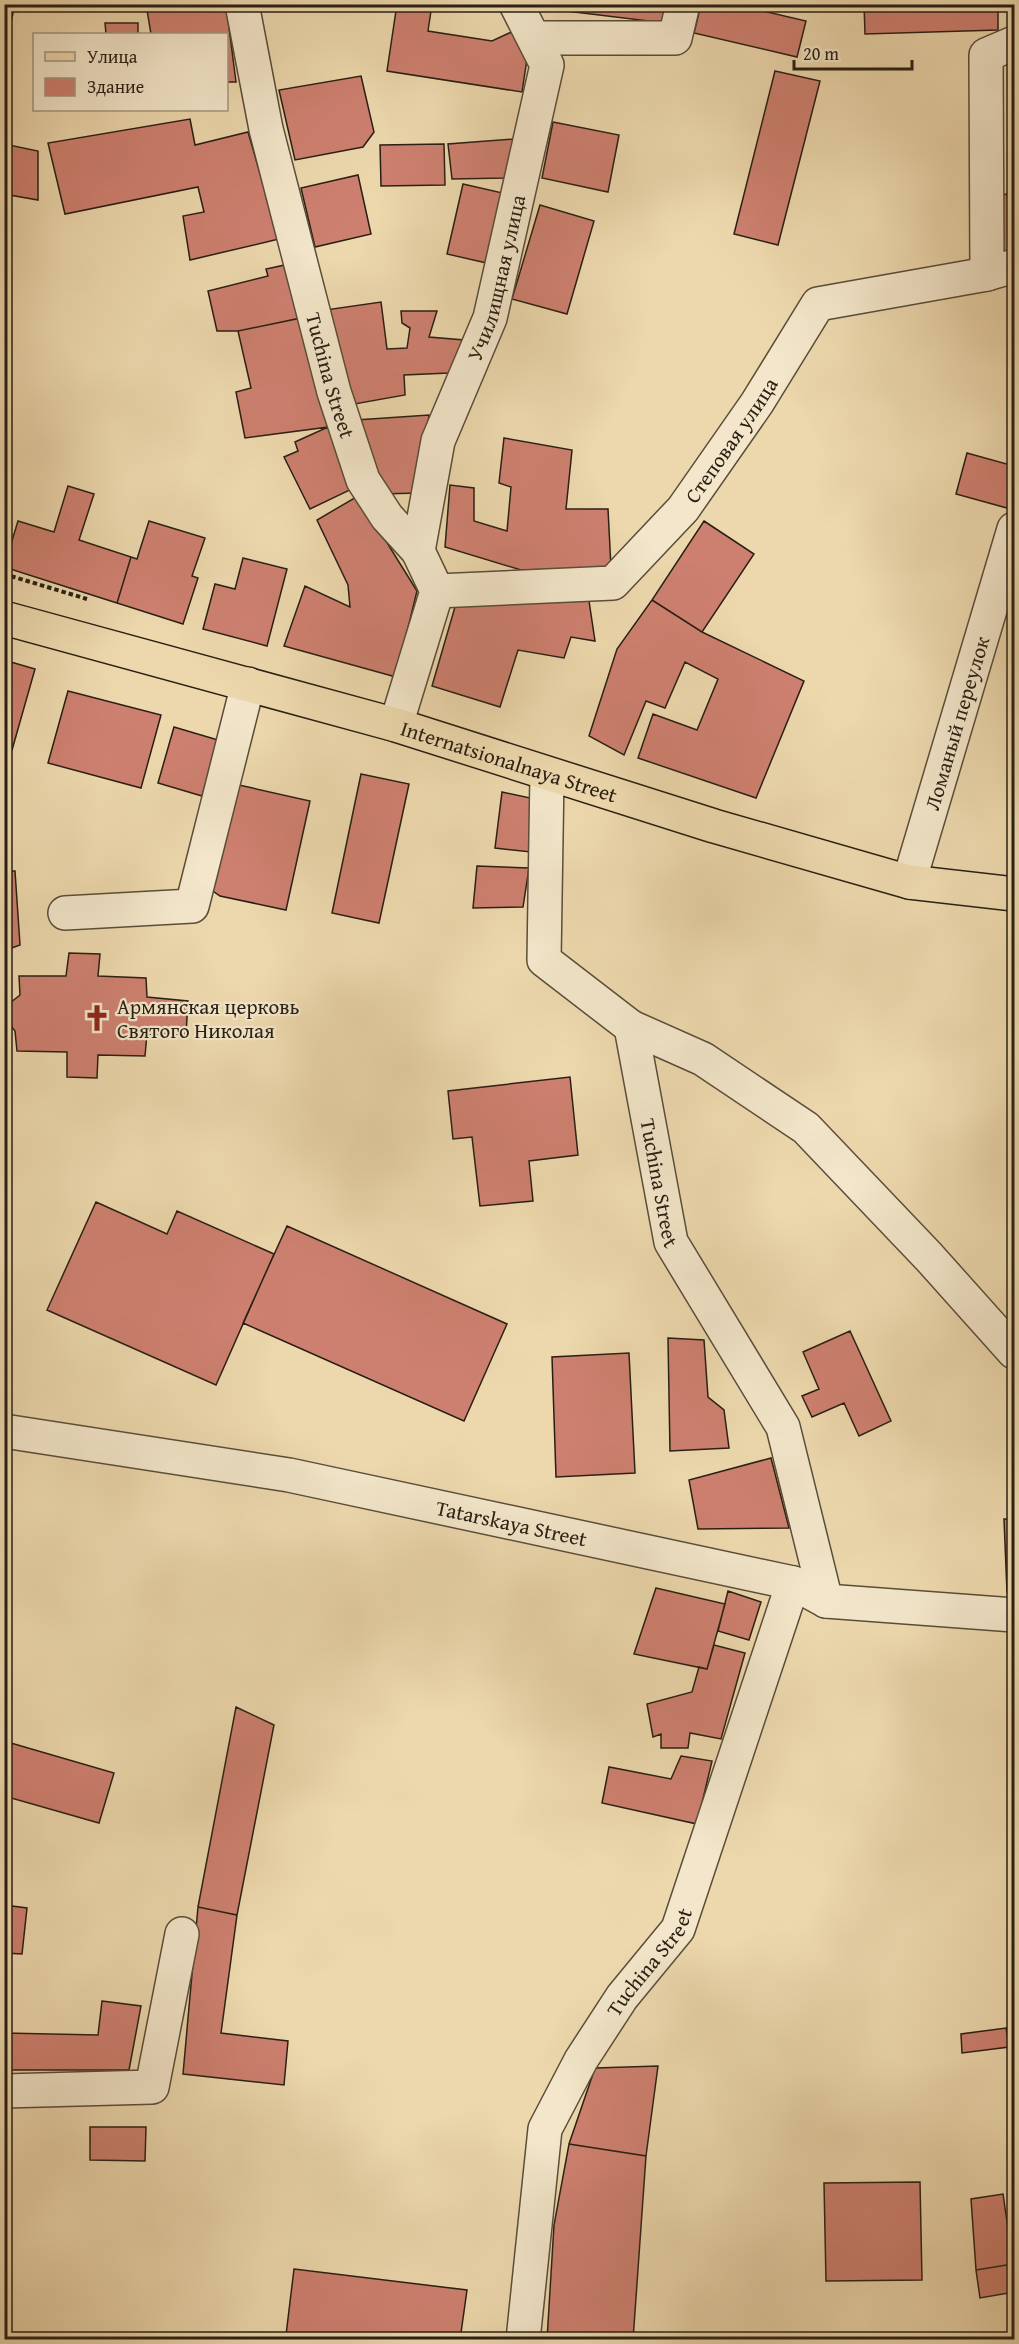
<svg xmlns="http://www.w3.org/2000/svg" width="1019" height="2344" viewBox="0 0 1019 2344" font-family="'Gentium Book Plus',serif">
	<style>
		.building { fill: #ce8070; stroke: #281f13; stroke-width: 1.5 }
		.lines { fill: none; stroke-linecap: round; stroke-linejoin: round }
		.minor-casing { stroke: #594d3a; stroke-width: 36 }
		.major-casing { stroke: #281f13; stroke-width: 36 }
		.path { stroke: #281f13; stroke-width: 4; stroke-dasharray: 4.5 3; stroke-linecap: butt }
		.minor { stroke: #f3e6ca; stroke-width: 33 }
		.major { stroke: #edd8ad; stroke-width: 33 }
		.labels { text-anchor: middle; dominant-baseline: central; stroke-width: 4.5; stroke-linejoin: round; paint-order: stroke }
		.street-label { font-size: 21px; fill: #281f13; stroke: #f3e6ca }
		.poi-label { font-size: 21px; fill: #281f13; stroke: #f3e6ca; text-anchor: start }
	</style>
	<rect width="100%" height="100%" fill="#edd8ad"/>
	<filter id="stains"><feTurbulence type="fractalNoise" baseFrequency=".00333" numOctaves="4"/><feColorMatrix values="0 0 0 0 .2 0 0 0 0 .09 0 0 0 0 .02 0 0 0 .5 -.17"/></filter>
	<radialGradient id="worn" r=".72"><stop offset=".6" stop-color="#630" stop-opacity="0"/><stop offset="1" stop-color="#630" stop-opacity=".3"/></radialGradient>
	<path class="building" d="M4,4H15L4,54Z
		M146,4H226L236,82H226V34H151Z
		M397,4H432L428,31L492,41L518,29L528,52L522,92L387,71Z
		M531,4H670L665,23L533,7Z
		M701,4H733L806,21L797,57L694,33Z
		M864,4H998V30L865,34Z
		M105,23H138V34H106Z
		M775,71L820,81L778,245L734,234Z
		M361,76L374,132L363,147L295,160L279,90Z
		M190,119L195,145L248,132L279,239L190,260L183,216L204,212L198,187L65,214L48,143Z
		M553,122L619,135L608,192L542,178Z
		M514,139L506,178L452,179L448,144Z
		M4,144L38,151V200L4,194Z
		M444,144L445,185L381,186L380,145Z
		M358,175L371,234L315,247L301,188Z
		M463,184L507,194L491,264L447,254Z
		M1014,191V249L1002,254L998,197Z
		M540,205L594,221L567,314L512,299Z
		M285,265L301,318L238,331H217L208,291L268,276L266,269Z
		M381,302L387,349L407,348L410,328L402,323L401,311H437L429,337L464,340L449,373L404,375L405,395L349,405L325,310Z
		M301,318L328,427L245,438L236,392L251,388L238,331Z
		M429,415L420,493L379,494L356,420Z
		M328,427L354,488L310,509L284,457L298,451L295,442Z
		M504,438L572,450L566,509H608L611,568L521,570L445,547L450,485L474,488V521L507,531L511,487L499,483Z
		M967,453L1014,466V481L1007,508L956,494Z
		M68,486L94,494L79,540L131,557L117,603L4,567L18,521L54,532Z
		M358,496L417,591L396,677L284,646L305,586L350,607L348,585L317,520Z
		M149,521L205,538L192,576L198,578L183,624L117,603L131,557L137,559Z
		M704,521L754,554L702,632L652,600Z
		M243,558L287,569L267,646L203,629L215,584L235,589Z
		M457,600L589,601L595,641L571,637L564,658L518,650L500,707L432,686Z
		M652,600L702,632L804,681L756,798L638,758L653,714L697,730L718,679L685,662L665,708L646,701L624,755L589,736L617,649Z
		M4,660L35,669L12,750L4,748Z
		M68,691L161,715L141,788L48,763Z
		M174,727L218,740L202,796L158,783Z
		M361,774L409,784L379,923L332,913Z
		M230,783L310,801L286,910L220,896L207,887Z
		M502,792L535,799L531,852L495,848Z
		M477,866L529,868L523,907L473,908Z
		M4,871H15L20,945L4,951Z
		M69,953L100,954L98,976L146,978L147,997L188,1001L186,1034H147L145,1056L98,1055L97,1078L67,1077V1052L17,1051L15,1031L8,1022L7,1013L10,1003L20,995L19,976H66Z
		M570,1077L578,1155L529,1161L533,1201L480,1206L472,1137L453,1139L448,1091Z
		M96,1202L167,1234L177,1211L274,1254L216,1385L47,1310Z
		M287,1226L507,1324L464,1421L243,1323Z
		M850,1331L891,1421L859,1436L844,1403L812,1417L802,1396L819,1389L803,1352Z
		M4,1334L7,1343L9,1408H4Z
		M668,1338L704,1340L708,1397L724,1410L729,1448L670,1451Z
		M629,1353L635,1473L556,1477L552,1357Z
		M771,1458L789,1528L698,1529L689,1480Z
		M1004,1519H1014V1592H1007Z
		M656,1588L725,1604L707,1669L634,1654Z
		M728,1591L761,1602L749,1640L718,1631Z
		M714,1645L745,1653L721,1739L690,1733L688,1748H661V1734L653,1737L647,1704L692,1692L699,1667L707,1669Z
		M236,1707L274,1725L237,1915L198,1907Z
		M4,1741L114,1773L99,1823L4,1796Z
		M681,1756L712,1761L697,1824L602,1803L609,1767L671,1779Z
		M4,1905L27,1908L22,1954L4,1953Z
		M198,1907L237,1915L221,2033L288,2041L284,2085L183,2074Z
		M102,2001L141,2006L129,2070H4V2033L98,2035Z
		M1014,2027V2080L1006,2028Z
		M1006,2028L1009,2047L962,2053L961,2034Z
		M658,2066L646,2156L569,2144L595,2068Z
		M90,2127H146L145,2161L90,2160Z
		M569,2144L646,2156L633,2340H547L554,2225Z
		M920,2182L922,2280L826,2281L824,2183Z
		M1003,2194L1013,2264L976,2270L971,2199Z
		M1013,2264L1014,2292L980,2298L976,2270Z
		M294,2269L467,2290L460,2340H320L286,2335Z"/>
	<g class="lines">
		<defs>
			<g id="minor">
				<path id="s1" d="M242,4L266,129L334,392L363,480L387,517L418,551L437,591L396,725"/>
				<path d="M535,38H675L683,4"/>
				<path d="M987,274L986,55L1014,43"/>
				<path id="s2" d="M418,551L438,441L490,318L547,65L516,4"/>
				<path id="s3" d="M437,591L613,583L683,509L757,403L818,304L987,274L1014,266"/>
				<path id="s4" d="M547,774L544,960L631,1027L671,1242L783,1427L826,1601"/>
				<path id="s5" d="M909,882L1014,529"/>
				<path d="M65,913L192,906L248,684"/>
				<path d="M631,1027L703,1059L806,1128L929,1257L1014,1352"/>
				<path id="s6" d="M4,1431L289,1475L793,1583L826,1601L1014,1615"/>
				<path d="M4,2091L152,2087L182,1934"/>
				<path id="s7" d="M523,2340L545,2129L581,2060L622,1997L678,1929L793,1583"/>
			</g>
			<g id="major">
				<path id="s8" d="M4,618L396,725L714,826L909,882L1014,894"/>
			</g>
		</defs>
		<use href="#minor" class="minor-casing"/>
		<use href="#major" class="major-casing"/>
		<path class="path" d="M4,574L87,599"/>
		<use href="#minor" class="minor"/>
		<use href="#major" class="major"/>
	</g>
	<defs>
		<symbol id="church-bare" viewBox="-9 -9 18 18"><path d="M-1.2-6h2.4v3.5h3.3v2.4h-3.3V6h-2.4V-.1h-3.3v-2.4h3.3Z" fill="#8f2418" stroke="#f3e6ca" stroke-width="2.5" paint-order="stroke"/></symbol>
	</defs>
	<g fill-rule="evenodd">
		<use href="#church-bare" x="78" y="999" width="38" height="38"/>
	</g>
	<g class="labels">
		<g class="street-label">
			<text stroke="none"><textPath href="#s2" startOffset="286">Училищная улица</textPath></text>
			<text stroke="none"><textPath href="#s1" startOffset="382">Tuchina Street</textPath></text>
			<text stroke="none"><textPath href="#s3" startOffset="362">Степовая улица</textPath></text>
			<text stroke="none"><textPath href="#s5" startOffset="166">Ломаный переулок</textPath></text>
			<text stroke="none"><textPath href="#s8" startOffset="525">Internatsionalnaya Street</textPath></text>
			<text stroke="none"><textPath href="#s4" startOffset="454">Tuchina Street</textPath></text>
			<text stroke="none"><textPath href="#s6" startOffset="516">Tatarskaya Street</textPath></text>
			<text stroke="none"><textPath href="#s7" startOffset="410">Tuchina Street</textPath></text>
		</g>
		<g class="poi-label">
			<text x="117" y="1006">Армянская церковь<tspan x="117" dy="24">Святого Николая</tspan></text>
		</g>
	</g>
	<rect width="1019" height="2344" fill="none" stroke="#edd8ad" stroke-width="24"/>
	<rect x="6" y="6" width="1007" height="2332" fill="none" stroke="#281f13" stroke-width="3"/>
	<rect x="12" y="12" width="995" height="2320" fill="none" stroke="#281f13" stroke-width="1.5"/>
	<rect x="33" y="33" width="195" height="78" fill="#f3e6ca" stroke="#a29681" stroke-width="1.5"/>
	<rect x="45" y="52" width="30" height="9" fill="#edd8ad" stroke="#a29681" stroke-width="1.5"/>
	<text x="87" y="63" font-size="18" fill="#281f13">Улица</text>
	<rect x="45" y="78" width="30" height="18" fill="#ce8070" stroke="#a29681" stroke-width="1.5"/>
	<text x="87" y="93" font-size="18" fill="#281f13">Здание</text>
	<path d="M794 60v9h118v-9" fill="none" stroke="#281f13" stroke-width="3"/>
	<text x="803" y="60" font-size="18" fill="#281f13" stroke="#f3e6ca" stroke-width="4.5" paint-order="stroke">20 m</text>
	<rect width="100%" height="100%" filter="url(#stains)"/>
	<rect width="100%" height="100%" fill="url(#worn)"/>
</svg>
